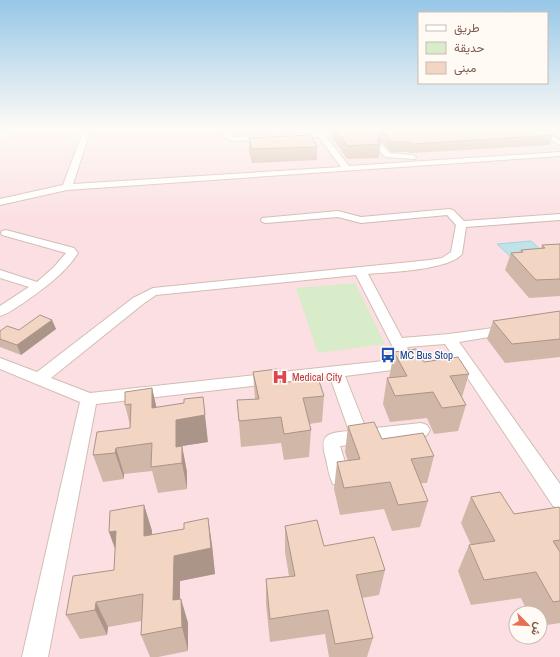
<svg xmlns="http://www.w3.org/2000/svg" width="560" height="657" viewBox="0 0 560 657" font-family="'Archivo Narrow',Vazirmatn,sans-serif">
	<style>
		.medical { fill: #fbdfe3; fill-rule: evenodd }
		.green { fill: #d8ecc9 }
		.water { fill: #bfe3e8; stroke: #a5d3da }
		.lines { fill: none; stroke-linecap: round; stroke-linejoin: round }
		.minor-casing { stroke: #d1beb0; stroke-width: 2 }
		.minor { fill: #fff; fill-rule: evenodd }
		.wall { fill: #d1b7a8 }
		.shaded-wall { fill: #aa9588 }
		.building { fill: #f3d5c3; stroke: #aa9588 }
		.labels { text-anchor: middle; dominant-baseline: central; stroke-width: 3; stroke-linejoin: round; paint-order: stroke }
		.transit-label { font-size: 11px; fill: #164399; stroke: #fffaf3; text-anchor: start }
		.health-label { font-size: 11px; fill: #be3a42; stroke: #fffaf3; text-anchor: start }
	</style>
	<rect width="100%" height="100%" fill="#fdf6ec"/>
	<path class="medical" d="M9,129H560V657H0V141ZM516,613H540V637H516Z"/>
	<path class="green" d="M355,283L385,344L318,353L296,288Z"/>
	<path class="water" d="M531,241L548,256L513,259L497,244Z"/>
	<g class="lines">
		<defs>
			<path id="minor" d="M84,129H91L73,184L341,167L319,137L289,138L285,136L289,134L317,133L323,129H332L325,135L349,166L560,152V156L67,190L0,205V199L63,185Z
				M376,129H417L414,131L379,133L374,135L390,153L412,155L416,157L415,159L385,157L365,134Z
				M531,129H540L560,140V145Z
				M223,133H229L234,137L267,136L271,138L267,140L233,141L223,137Z
				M449,209L453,210L464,221L560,214V220L466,227L462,254C450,270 389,272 368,274L402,338L449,334L508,326L513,327L515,330L513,333L459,342L560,484V509L553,506L445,344L407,347L409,352L407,355L402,357L397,355L356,275L156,295L143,304L51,378L90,393L411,358L416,359L419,363L416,367L345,376L366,429L421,423L427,425L430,430L427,435L421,437L340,446L350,478L347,484L340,486L333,484C329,476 328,468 326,459C319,435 326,433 349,431L330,377L96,404L48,657H22L80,402L0,369V358L37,372L133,298L153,288L430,260L442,258L451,252L456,225L447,215L361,223L338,217L266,223L262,222L261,220L262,218L338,211L361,217Z
				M6,230L74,248L78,253C64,275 43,289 22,304C15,308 8,314 0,316V306L29,287L0,278V270L37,282L54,267L66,253L2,235L1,233L2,231Z"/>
		</defs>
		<use href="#minor" class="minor-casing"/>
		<use href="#minor" class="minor"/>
	</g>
	<path class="wall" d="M331,129H371L378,136L379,129H543L553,135L550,145L412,153L406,152H391L381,141L379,158L347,159L331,136Z
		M249,138L317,147V160L252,163L249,151Z
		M560,244V296L529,298L505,270L511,253L520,252L521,250L541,248L542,245Z
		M560,311V357L505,363L487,339L493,321Z
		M52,320L56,329L21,355L0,347V331L19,330Z
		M394,352L424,362L469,374L462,397L466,405L458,431L434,434L427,418L390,422L383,404L387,378H389Z
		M253,372L281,383L324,396L322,422L309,424L311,430L309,457L284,460L281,443L241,447L237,400L255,399Z
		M152,388L156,407L208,442L182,446L187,472V489L158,493L152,471L124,474V479L103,482L93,455L130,428V425L125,405Z
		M348,426L382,439L434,456L427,483H421L428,501L420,527L392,531L384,509L340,515L334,489L337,462L348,461L345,452Z
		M471,497L514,514L560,508V623L540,626V613H528L521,598L471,605L458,571L469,545H471L461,523Z
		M144,505L152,531V535L184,529L208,518L212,545L215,574L180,581V599H181L188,623V651L158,657H150L141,635L142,621L108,627L107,635L80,639L66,615L114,570L115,549L109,532Z
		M285,526L324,546L385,570L379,595L362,598L373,638L367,657H329L325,634L270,642L266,604V579L289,576L285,552Z"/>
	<path class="shaded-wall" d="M52,320L56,329L21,355L17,345Z
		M152,388L158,414L152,408Z
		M203,397L208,442L182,446L187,472V489L182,463L176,447V420Z
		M116,448L124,474V479L115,453Z
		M144,505L152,531V563L144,536Z
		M208,518L212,545L215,574L180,581V625L173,600L174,556Z
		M116,531L119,559L109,532Z
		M181,599L188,623V651L182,627Z
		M96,602L108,627L107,635L95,610Z"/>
	<path class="building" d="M335,129H371L381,140H377L380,144L348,146Z
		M381,129H543L553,135L413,144L408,142H392Z
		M311,135L317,147L252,149L249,138Z
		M560,244V279L536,280L511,253L523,252L521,250L545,248L542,245Z
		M560,311V339L512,344L493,321Z
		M40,315L52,320L17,345L0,339V331L7,326L19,330Z
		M416,349L424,362L458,357L469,374L450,376L466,405L442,408L433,392L395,396L387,378L407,376L394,352Z
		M277,369L281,383L318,378L324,396L303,398L311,430L284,434L281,417L239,421L237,400L259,399L253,372Z
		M152,388V408L184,403V399L203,397L205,415L176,420V447L182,446V463L151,467L152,443L116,448L115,453L93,455L97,432L130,428L131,404L125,405V392Z
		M374,422L382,439L423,433L434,456L411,459L428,501L398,505L390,482L344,488L337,462L360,459L348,426Z
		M500,492L514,514L559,507L560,508V540L553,541L560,552V601L553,602L536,572L484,580L469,545L495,541L471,497Z
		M144,505V536L184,529V523L208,518L211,548L174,556L173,600L181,599L182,627L141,635L143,594L96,602L95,610L66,615L73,576L114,570L116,531L109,532L110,511Z
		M317,520L324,546L374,537L385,570L356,575L373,638L335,644L328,610L270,619L266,579L295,576L285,526Z"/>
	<linearGradient id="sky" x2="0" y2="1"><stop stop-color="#97c7e8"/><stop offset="0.58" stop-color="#fefbf6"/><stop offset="1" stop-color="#fefbf6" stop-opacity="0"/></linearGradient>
	<rect width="560" height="221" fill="url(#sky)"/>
	<defs>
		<symbol id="bus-bare" viewBox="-9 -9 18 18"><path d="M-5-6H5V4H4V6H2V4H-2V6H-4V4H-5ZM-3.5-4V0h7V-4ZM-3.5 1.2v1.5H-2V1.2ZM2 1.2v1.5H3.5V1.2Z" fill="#1a4fb4" stroke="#fffaf3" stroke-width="2.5" paint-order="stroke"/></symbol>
		<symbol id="hospital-bare" viewBox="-9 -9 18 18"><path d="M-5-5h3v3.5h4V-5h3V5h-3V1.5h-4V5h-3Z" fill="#e0444e" stroke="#fffaf3" stroke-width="2.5" paint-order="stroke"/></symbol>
	</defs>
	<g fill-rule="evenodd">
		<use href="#bus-bare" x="377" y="344" width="22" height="22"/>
		<use href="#hospital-bare" x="269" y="366" width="22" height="22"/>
	</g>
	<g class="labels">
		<g class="transit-label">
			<text x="400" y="355">MC Bus Stop</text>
		</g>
		<g class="health-label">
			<text x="292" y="377">Medical City</text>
		</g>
	</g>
	<rect x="418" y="12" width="130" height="72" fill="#fffaf3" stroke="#cabbb1"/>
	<rect x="426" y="25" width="20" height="6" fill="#ffffff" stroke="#cabbb1"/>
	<text x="454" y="32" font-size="12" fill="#7a5c4d">طريق</text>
	<rect x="426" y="42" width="20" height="12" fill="#d8ecc9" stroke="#cabbb1"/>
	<text x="454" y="52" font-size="12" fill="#7a5c4d">حديقة</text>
	<rect x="426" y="62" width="20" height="12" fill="#f3d5c3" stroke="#cabbb1"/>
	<text x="454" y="72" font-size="12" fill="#7a5c4d">مبنى</text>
	<g transform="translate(528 625) rotate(114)"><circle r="19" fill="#fffaf3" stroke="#cabbb1"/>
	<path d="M0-3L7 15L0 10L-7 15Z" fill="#e76f51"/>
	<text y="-6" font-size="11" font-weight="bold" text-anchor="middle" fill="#7a5c4d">ش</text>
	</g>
</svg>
